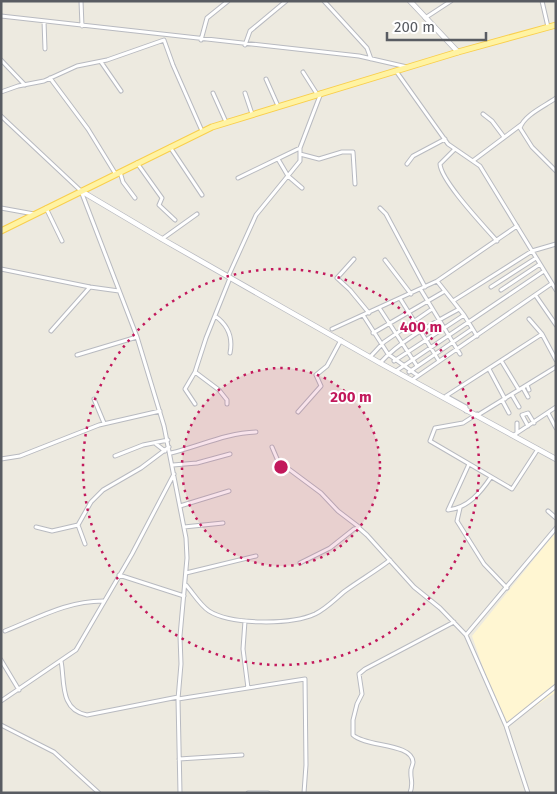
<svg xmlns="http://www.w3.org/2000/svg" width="557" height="794" viewBox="0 0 557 794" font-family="'Fira Sans',sans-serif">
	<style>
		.commercial { fill: #fff6d2 }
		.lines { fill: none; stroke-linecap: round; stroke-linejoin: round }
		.minor-casing { stroke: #b8bac0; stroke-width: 5 }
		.tertiary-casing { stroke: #b8bac0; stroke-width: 6 }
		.primary-casing { stroke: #f9cf4d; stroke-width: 7 }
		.minor { stroke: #fff; stroke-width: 3 }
		.tertiary { stroke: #fff; stroke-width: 4.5 }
		.primary { stroke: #fff3a2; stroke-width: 5 }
		.ring { fill: none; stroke: #c2185b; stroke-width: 2.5; stroke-dasharray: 2.5 5 }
		.centre { fill: #c2185b; stroke: #fff; stroke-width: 2.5 }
		.ring-label { font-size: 15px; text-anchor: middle; font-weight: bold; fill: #c2185b; stroke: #fff; stroke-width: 4; stroke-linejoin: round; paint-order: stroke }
	</style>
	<rect width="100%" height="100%" fill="#edeae0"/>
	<path class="commercial" d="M556,532V692L504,728L472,636Z"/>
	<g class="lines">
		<defs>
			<path id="minor" d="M81,1L82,26
				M324,1L367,48L371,59
				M542,1L548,27
				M1,16L359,56L407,67
				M425,18L451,1
				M44,21L45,49
				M164,40L173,65L202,131
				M201,40L207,18L228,1
				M245,45L250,31L286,1
				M1,60L25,85
				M101,62L121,91
				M396,71L448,144L480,166L556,290
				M303,72L317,94
				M50,78L88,129L115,173
				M266,79L278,106
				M1,92L18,86L44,81L77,66L107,60L164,40
				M213,93L226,122
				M245,93L252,114
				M556,98C545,106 524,115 520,128L532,147L556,171
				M483,114L492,121L504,137
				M1,116L81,191L137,337L164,426L186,538L187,558L180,636L181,664L178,699L180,793
				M170,147L202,195
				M454,150L440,164C441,181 484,226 497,241
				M300,154L319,159L342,152H353L355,184
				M278,159L288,176L302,188
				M474,160L522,124
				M137,163L162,198L159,205L175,220
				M407,164L413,156L445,139
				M120,172L123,182L135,198
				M238,178L300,148
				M1,208L34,214
				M46,208L62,241
				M380,208L386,214L425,287
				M162,239L197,214
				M354,259L337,278L350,290L369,313
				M385,260L411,294
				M1,269L90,287L119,291
				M228,277L256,215L300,161V148L321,93
				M437,281L464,315L477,336
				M491,287L536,258
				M421,290L460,354
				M501,290L540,264
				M536,296L556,325
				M401,300L439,361
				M453,301L532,251L556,244
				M380,309L417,366
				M363,315L388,354L417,375
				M215,316C228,325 233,338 230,353
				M529,319L542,334L556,360
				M332,329L437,281L517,226
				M51,331L90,287
				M373,333L445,291
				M77,355L137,337
				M370,357L384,342L432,309
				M394,361L464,315
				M502,362L519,390
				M380,363C401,340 432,324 459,309
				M489,369L505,399
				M396,371L544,271
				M195,372L219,390L227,400V404
				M409,372L472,329
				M412,380L551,284
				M527,385L529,390
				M523,388L528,397
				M512,395L519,407
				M94,399L104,423
				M502,400L509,413
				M195,404L185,389L195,372L206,338L230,278
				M466,411V407L446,396L542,334
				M298,412L321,386L316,375L327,366L341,340
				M548,413L556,428
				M477,414L463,423L435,428L430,441L512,489L538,449
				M478,415L556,367
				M517,423V432
				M528,426L522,415L528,413L534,423
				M514,435L556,407
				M156,444L165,451
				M272,447L278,461L321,493L338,511L359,527
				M171,453C200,446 226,433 256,432
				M115,456L143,445L168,440
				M1,459L20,456L99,425L160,411
				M469,464L448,510C468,508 481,492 491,477
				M173,465L197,463L230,454
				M180,506L229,491
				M460,508L457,521L484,564L507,588
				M548,511L556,518
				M36,527L52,531L78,525
				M184,527L223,523
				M85,544L78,525L91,502L103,490L141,468L169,447
				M300,563L330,548L354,529L359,528L367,535L414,587L440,608L466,635L506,726L528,793
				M186,573L256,556
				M119,575L184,596
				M186,585C193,593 200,605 209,611C231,625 291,625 315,614C327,608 335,599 345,591C360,580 376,571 390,560
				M245,621L243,649L248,688
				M5,631C38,618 67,601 103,601
				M466,635L556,528
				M1,660L19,690
				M61,661C65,680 59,710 87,715L178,697
				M178,699L305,679L306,765L304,793
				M1,701L76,650L132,554L174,474
				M1,725L54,752L99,793
				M506,726L556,686
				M179,759L242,755
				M248,793H268
				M410,793C414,782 410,780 411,770C411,768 413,765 413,762C412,743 366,747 353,735V720L357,704L362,694L359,674L365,669L454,622"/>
			<path id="tertiary" d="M410,1L458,52
				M81,191L162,239L380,363L556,459"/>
			<path id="primary" d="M1,231L212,127L458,52L556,25"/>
		</defs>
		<use href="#minor" class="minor-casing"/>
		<use href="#tertiary" class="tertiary-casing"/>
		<use href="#primary" class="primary-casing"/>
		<use href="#minor" class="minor"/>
		<use href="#tertiary" class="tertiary"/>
		<use href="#primary" class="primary"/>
	</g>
	<circle cx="281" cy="467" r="99" fill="#c2185b" fill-opacity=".12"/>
	<g class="ring">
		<circle cx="281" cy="467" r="99"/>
		<circle cx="281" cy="467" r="198"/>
	</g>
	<circle cx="281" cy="467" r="8" class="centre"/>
	<g class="ring-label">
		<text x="421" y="332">400 m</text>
		<text x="351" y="402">200 m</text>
	</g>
	<rect width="557" height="794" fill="none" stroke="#595c62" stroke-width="5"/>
	<path d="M387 32v8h99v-8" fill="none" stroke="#595c62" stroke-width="2.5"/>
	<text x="394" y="32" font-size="15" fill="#595c62" stroke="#ffffff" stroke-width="4" paint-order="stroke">200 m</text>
</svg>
